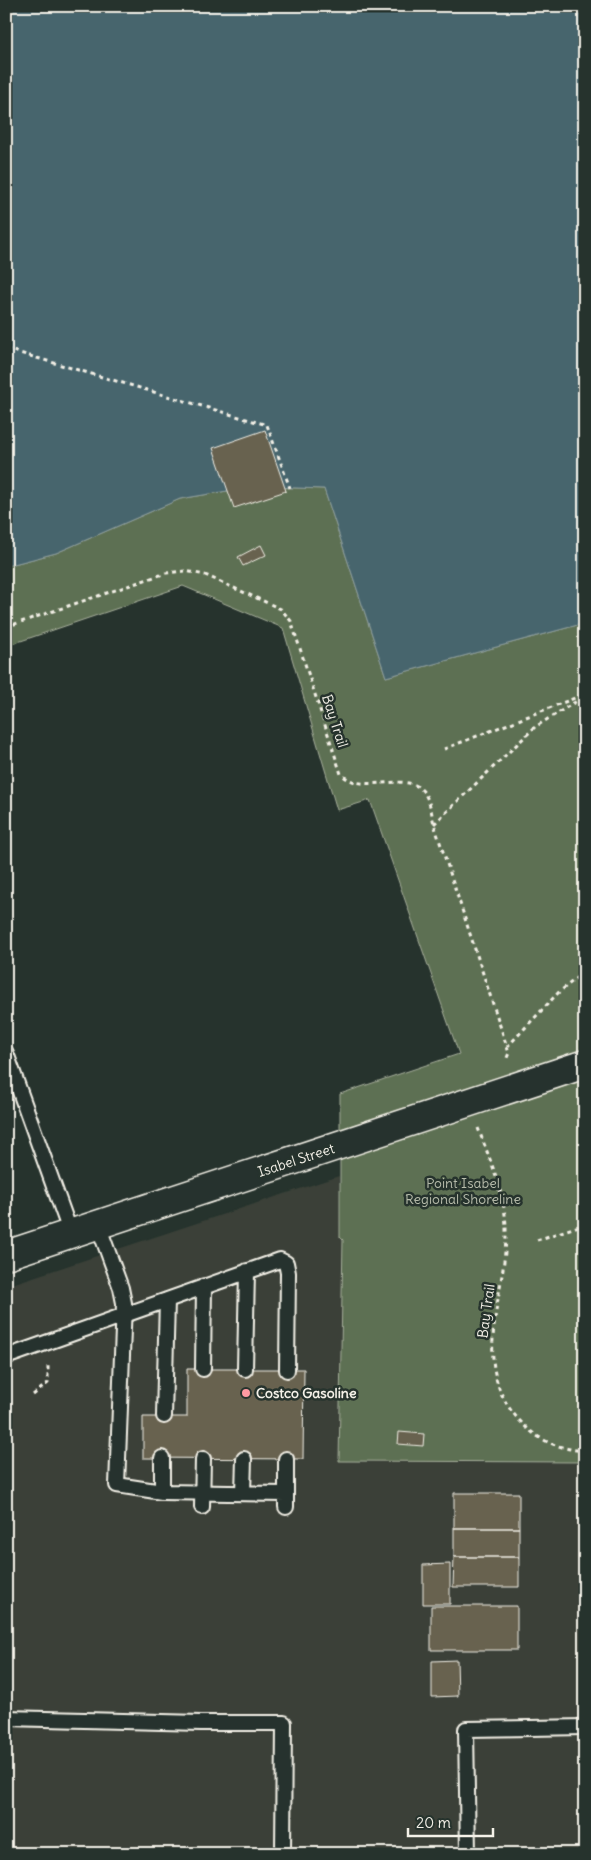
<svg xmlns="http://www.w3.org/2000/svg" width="591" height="1860" viewBox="0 0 591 1860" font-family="Delius,sans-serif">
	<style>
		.built { fill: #3a4138 }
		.green { fill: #5d6f52; stroke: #a8b09d }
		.water { fill: #47656d; stroke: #8c9d9e }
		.building { fill: #676250; stroke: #f4f1e8 }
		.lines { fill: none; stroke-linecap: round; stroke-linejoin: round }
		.lane-casing { stroke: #f4f1e8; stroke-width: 18 }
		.street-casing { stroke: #f4f1e8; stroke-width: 31 }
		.path { stroke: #f4f1e8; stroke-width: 3; stroke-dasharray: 4 4; stroke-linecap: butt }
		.lane { stroke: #26332d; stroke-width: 14 }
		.street { stroke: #26332d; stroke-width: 28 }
		.poi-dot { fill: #ff9aa2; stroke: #26332d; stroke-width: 2 }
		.labels { text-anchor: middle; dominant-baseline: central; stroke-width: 5; stroke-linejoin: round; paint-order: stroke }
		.street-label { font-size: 14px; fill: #f4f1e8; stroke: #26332d }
		.park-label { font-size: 14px; fill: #b8bdac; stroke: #26332d }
		.poi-label { font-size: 14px; font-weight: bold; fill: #f4f1e8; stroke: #26332d; text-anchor: start }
	</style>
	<rect width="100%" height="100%" fill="#26332d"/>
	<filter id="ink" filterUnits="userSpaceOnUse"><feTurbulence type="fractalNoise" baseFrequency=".02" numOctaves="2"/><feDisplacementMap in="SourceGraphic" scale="10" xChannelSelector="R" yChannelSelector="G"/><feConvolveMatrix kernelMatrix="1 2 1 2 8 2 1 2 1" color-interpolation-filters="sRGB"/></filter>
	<g filter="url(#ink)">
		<path class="built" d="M339,1176L340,1237L343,1239L339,1461L585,1462V1854H6V1286Z"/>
		<path class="green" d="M243,486L324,489L386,677L585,623V1462L339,1461L343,1240L340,1237V1094L459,1054L370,800L337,810L283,628L183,586L6,646V566L56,553L180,499L227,491Z"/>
		<path class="water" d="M6,6H585V623L386,677L324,489L243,486L227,491L180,499L56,553L6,566Z"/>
		<path class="building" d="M265,430L286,491L234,508L213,448Z
			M261,545L266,555L243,566L238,557Z
			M187,1369H304L303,1459L143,1458V1417H187Z
			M399,1432L424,1434L423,1446L398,1444Z
			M454,1493H519V1528H454Z
			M454,1528H519V1557H454Z
			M454,1557H519V1587H453Z
			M450,1564V1604H423V1565Z
			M431,1606H517V1650H431Z
			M457,1660L458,1696L432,1697V1661Z"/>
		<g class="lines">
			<defs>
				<path id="lane" d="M6,1053L71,1234
					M98,1225L121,1288L124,1303L117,1485L162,1492L286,1494
					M6,1357L280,1260L286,1263L288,1273L287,1370
					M203,1369L204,1286
					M245,1369L247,1271
					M164,1416L167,1300
					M162,1492V1458
					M243,1493L244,1459
					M202,1507L203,1459
					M286,1507V1459
					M6,1718L201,1723H284L283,1854
					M468,1854L466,1729L585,1727"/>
				<path id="street" d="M6,1255L585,1064"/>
			</defs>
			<use href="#lane" class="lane-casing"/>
			<use href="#street" class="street-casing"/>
			<path class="path" d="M6,349L267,425L290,488
				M6,627L166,573L185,571L205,575L281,609L291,621L341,774C366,798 413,765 427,798C431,806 432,816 434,824L509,1053L506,1060
				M444,749L585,694
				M434,824L535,727L585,696
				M507,1047L558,993L585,971
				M478,1128C490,1160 506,1196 506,1230C507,1296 467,1367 521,1422C538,1441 560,1449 585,1451
				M537,1240L585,1224
				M33,1395L48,1383V1366"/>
			<use href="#lane" class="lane"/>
			<use href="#street" class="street"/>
		</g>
	</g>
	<circle class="poi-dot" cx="246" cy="1393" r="5"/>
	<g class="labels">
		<g class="street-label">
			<text transform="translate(335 721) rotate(72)">Bay Trail</text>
			<text transform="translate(296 1160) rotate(-18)">Isabel Street</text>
			<text transform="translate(486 1311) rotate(-82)">Bay Trail</text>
		</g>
		<g class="park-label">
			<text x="463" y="1183">Point Isabel<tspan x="463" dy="16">Regional Shoreline</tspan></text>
		</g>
		<g class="poi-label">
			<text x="256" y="1393">Costco Gasoline</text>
		</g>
	</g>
	<rect width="591" height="1860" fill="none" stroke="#26332d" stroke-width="25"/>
	<rect x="12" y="12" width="566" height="1835" fill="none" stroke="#f4f1e8" stroke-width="2" filter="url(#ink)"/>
	<path d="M408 1828v8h85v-8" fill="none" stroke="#f4f1e8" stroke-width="2.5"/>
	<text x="416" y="1828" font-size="15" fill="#f4f1e8" stroke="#26332d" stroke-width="4" paint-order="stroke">20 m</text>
</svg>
